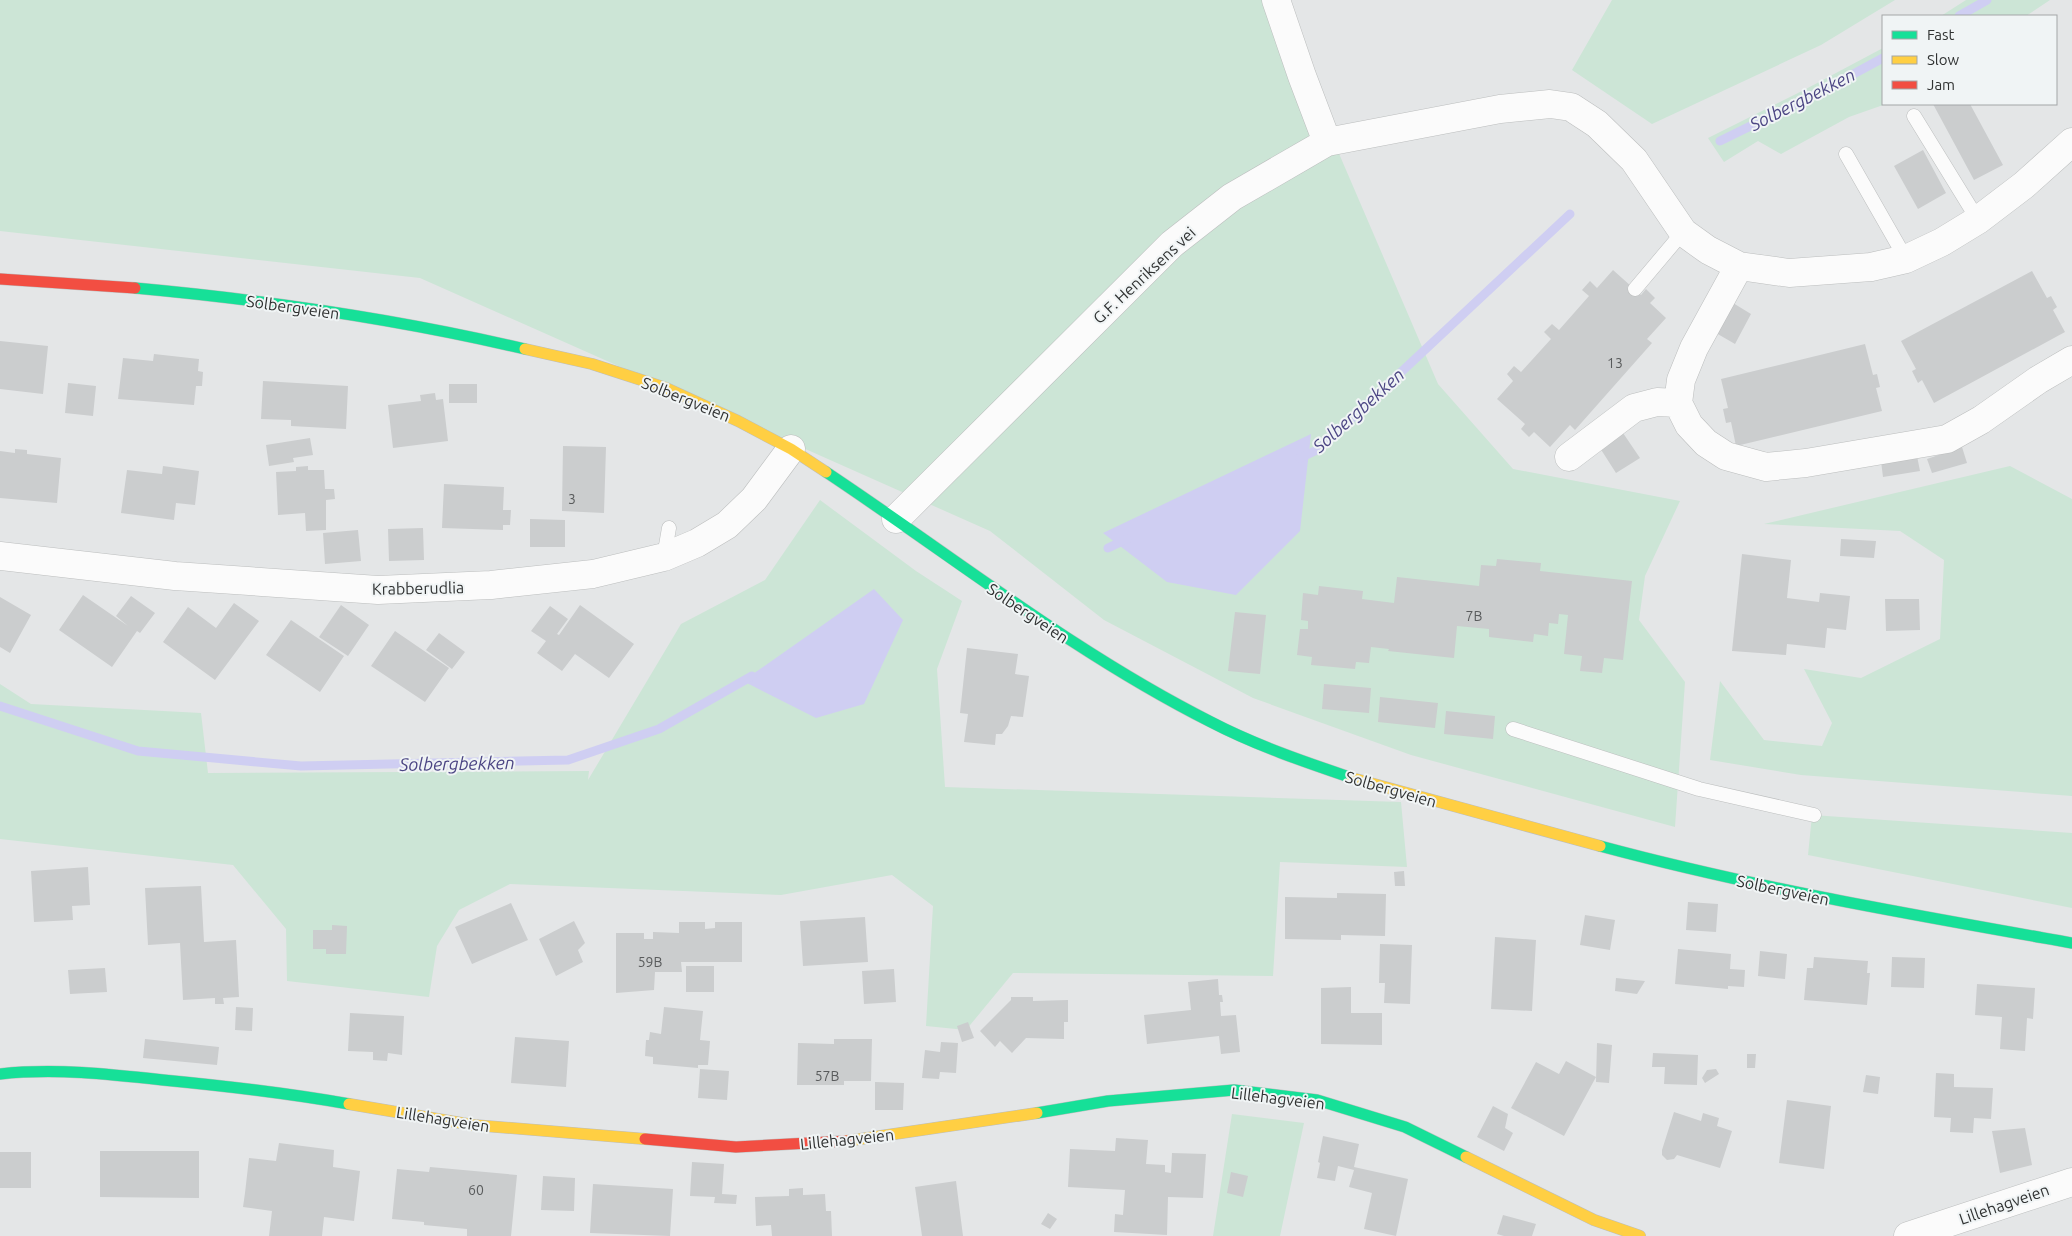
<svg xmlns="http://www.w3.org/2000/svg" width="2072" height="1236" viewBox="0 0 2072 1236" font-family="Ubuntu,sans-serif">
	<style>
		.green { fill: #cce5d6 }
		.water { fill: #cfcef2 }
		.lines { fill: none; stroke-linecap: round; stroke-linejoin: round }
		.stream { stroke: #cfcef2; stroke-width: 9 }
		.building { fill: #cbcdce }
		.lane-casing { stroke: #bcbebe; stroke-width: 15 }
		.street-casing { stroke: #bcbebe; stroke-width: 29 }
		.fast-casing { stroke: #bcbebe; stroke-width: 12 }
		.slow-casing { stroke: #bcbebe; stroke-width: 12 }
		.jam-casing { stroke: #bcbebe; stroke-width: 12 }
		.lane { stroke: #fbfbfb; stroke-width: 14 }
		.street { stroke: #fbfbfb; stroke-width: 28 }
		.fast { stroke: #16e098; stroke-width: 11 }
		.slow { stroke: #ffcf43; stroke-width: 11 }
		.jam { stroke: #f24e42; stroke-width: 11 }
		.labels { text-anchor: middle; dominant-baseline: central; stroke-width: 4; stroke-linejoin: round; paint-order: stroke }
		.number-label { font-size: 14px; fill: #595b5c }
		.street-label { font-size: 16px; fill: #303232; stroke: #f0f4f5 }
		.water-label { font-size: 18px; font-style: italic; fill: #4c4684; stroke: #f0f4f5 }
	</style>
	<rect width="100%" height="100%" fill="#e4e6e7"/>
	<path class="green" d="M0,0H1273L1438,384L1513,469L1680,501L1645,576L1639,620L1685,682L1675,827L1411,755L1253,698L1104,620L990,531L420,278L0,231Z
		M1612,0H1895L1821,45L1652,124L1572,70Z
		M1966,0H2050L2026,16H1941Z
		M1883,48V104H1886L1849,117L1781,154L1758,141L1724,162L1708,138L1804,90Z
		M2010,466L2072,499V796L1801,775L1710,760L1720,681L1764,740L1822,746L1832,723L1804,669L1861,678L1940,639L1944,560L1900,531L1764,524Z
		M820,500L916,571L962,601L937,669L945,787L1401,802L1407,867L1280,862L1273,976L1013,973L966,1030L926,1026L933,906L892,875L781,895L510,884L459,910L437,946L429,997L287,981L286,929L233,865L0,839V684L31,704L201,713L208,773L589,771L588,780L681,624L765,580Z
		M1812,815L2072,833V908L1808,855Z
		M1232,1114L1304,1123L1280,1236H1213Z"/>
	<path class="water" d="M1311,434L1300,531L1236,595L1167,582L1103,533Z
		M874,589L903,620L864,704L816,718L743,681Z"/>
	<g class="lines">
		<path class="stream" d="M1959,16L1987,0
			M1720,141L1822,91L1883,58
			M1300,458L1319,449L1570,214
			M1108,548L1127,539
			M0,706L138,751L301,766L568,760L659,729L752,676"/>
	</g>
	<path class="building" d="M1933,104H1970L2003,165L1974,180Z
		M1923,150L1946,193L1918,209L1894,166Z
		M1613,270L1641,295L1646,289L1655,298L1650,303L1666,318L1647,339L1652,343L1575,430L1570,425L1550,447L1534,432L1529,437L1521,429L1525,424L1497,399L1513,381L1507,374L1514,366L1521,372L1551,339L1544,332L1552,324L1559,330L1589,296L1582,290L1590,281L1597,288Z
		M2032,271L2047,298L2051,296L2057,307L2053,310L2065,332L1934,403L1922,380L1918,383L1912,371L1916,369L1901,341Z
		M1733,303L1751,314L1735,344L1716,333Z
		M0,341L48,346L43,394L0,389Z
		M1865,344L1873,375L1877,374L1880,387L1876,388L1882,411L1736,446L1731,422L1726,423L1723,409L1728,408L1721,379Z
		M154,354L199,359L198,371L203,372L202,386H196L194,405L118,399L123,358L153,361Z
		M263,381L348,386L346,429L291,426V420L261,419Z
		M68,383L96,386L93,416L65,413Z
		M449,384H477V403H449Z
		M435,393L436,400L443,399L448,441L393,448L388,405L421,401L420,395Z
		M1623,433L1640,458L1616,473L1600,448Z
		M310,438L313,455L293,458L294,462L269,466L266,445Z
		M563,446L606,447L604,513L562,511Z
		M1962,447L1967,463L1932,473L1927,459Z
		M15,449L27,450V454L61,458L57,503L0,498V451L15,453Z
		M1917,456L1920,471L1883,477L1881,461Z
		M163,466L199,471L195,505L176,503L174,520L121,513L127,470L162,474Z
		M308,466V470H324L325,489H334L335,499L326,500V530L306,531L305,513L278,515L276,472L296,471V467Z
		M444,484L504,487L503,510H511L510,525H503V530L442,528Z
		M530,519L565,520V547H530Z
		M423,528L424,560L389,561L388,529Z
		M358,530L361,561L325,564L323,533Z
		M1841,539L1876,541L1874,558L1840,556Z
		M1742,554L1791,560L1787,598L1819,602L1820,593L1850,596L1846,630L1827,628L1825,648L1787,644L1786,655L1732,651Z
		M1497,559L1541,563L1540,571L1632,581L1623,660L1604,658L1602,673L1580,671L1582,656L1564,654L1568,615L1559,614L1558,624L1549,623L1548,636L1534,634L1533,642L1489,637V629L1457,626L1454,658L1388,651L1389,649L1371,647L1369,663L1356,662L1355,669L1311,665L1312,657L1297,655L1300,629H1308V621L1301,620L1303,593L1318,595L1319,586L1363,591L1362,599L1394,603L1397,577L1479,586L1481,565L1496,566Z
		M83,595L128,626L116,616L131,596L155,613L140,633L137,631L112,667L59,630Z
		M0,597L31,615L10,653L0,647Z
		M1885,599H1919L1920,630L1886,631Z
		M234,603L259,621L215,680L163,642L188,607L216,628Z
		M341,605L369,625L348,656L319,637Z
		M580,605L634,644L609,678L575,654L562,671L537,653L546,641L531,631L550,606L568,619L557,634L559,635Z
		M1235,612L1266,615L1260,674L1228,671Z
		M291,620L344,656L320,692L266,655Z
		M395,631L449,668L425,702L371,666Z
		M439,633L465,652L452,669L426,650Z
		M967,648L1018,654L1015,674L1029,676L1023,717L1011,716L1008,726L1002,734H996L995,745L964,742L968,714L960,713Z
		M1324,684L1371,688L1369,713L1322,709Z
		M1380,697L1438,703L1435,728L1378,722Z
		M1446,711L1495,716L1493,739L1444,734Z
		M88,867L90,905L72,906L73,920L34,922L31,871Z
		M1404,871L1405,886H1395L1394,872Z
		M201,886L204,942L236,940L239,997L223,998L224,1004H215V998L183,1000L180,943L148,945L145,888Z
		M1337,893L1386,894L1385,936L1341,935V940L1285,939V897L1337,898Z
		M1688,902L1718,904L1716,932L1686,930Z
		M511,903L528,940L472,964L455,927Z
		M1585,915L1615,920L1610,950L1580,945Z
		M865,917L868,962L803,966L800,921Z
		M574,921L585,943L578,950L583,962L556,976L539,939Z
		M679,922H705V929L715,928V922H742V962H681L682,972H655L654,990L616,993V933H644V939H653V932L679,933Z
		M332,925L347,926L346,954H326V949H313V930H332Z
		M1495,937L1536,940L1532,1011L1491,1009Z
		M1380,944L1412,945L1410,1004L1384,1003L1385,983H1379Z
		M1678,949L1731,954L1730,969L1745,970L1744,987L1728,986V989L1675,984Z
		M1760,951L1787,954L1785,979L1758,976Z
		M1814,957L1868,961L1867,973H1870L1867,1005L1804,1000L1807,968H1813Z
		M1892,957L1925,958L1924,988L1891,987Z
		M686,966H714V992H686Z
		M105,968L107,992L70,994L68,970Z
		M894,969L896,1002L864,1004L862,971Z
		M1616,978L1645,981L1637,994L1615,991Z
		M1218,979L1219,995H1222L1223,1002H1220L1221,1016L1236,1015L1240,1052L1221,1054L1219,1036L1147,1044L1144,1015L1191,1010L1188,982Z
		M1977,984L2035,988L2033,1019L2027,1018L2025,1051L2000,1049L2002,1017L1975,1015Z
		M1351,987V1013H1382V1045L1321,1044V988Z
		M1011,997H1033V1001L1068,1000V1022H1064V1039L1026,1038L1012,1053L1000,1041L995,1047L980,1031L1011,1000Z
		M236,1007L253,1008L252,1031L235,1030Z
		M664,1007L703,1011L700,1040L710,1041L708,1065H698V1068L653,1064V1057L645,1056L646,1040H649L650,1032L661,1034Z
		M350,1013L404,1016L402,1055L388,1053L387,1061L373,1060V1052L348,1051Z
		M968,1022L974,1038L962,1042L957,1026Z
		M515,1037L569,1041L566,1087L511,1083Z
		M145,1039L219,1047L217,1065L143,1058Z
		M834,1039H872L871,1081H844V1085H797L798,1043L834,1044Z
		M941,1042L958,1043L956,1073L940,1072L939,1079L922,1078L925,1050L940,1052Z
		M1597,1043L1612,1045L1609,1083L1596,1082Z
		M1653,1053L1698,1055L1697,1085L1664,1084L1665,1067H1652Z
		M1747,1054H1756L1755,1068H1747Z
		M1566,1061L1596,1077L1564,1136L1511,1108L1536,1062L1559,1074Z
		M700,1069L729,1071L727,1100L698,1098Z
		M1716,1069L1719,1074L1705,1083L1702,1078L1707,1070Z
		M1936,1073L1954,1074V1087L1993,1088L1991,1119L1974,1118L1973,1133L1950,1132L1951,1118L1934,1117Z
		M1866,1075L1880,1077L1878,1094L1863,1092Z
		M875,1082L904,1083L903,1110H875Z
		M1787,1100L1831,1106L1824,1169L1779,1163Z
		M1493,1106L1508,1114L1505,1128L1513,1133L1504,1151L1477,1137Z
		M1674,1112L1701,1121L1703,1113L1719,1118L1717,1126L1732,1131L1720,1168L1677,1155L1674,1159L1667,1160L1662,1155V1150Z
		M2025,1128L2032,1165L2000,1173L1992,1131Z
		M1323,1136L1359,1144L1354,1167L1408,1179L1396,1236L1364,1229L1372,1193L1349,1187L1354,1170L1338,1166L1335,1181L1317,1178L1320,1163L1318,1162Z
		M1116,1138L1148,1140L1146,1164L1165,1165V1172L1171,1173L1172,1153L1206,1154L1203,1198L1168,1197L1167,1235L1114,1232L1115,1214L1123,1215L1125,1190L1068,1187L1070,1149L1115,1151Z
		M279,1143L334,1150L333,1167L360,1171L354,1221L324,1217L322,1236H269L272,1211L243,1207L245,1193L249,1158L276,1161Z
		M100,1151H199V1198L100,1197Z
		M0,1152H31V1188H0Z
		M692,1162L724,1164L722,1194L737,1195L736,1204L714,1203L715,1197L690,1196Z
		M430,1167L517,1175L511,1236H467V1229L424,1225V1222L392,1219L397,1169L429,1172Z
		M1231,1172L1248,1176L1243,1197L1227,1193Z
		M543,1176L575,1178L574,1211L541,1210Z
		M956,1181L963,1236H922L915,1187Z
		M593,1184L673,1189L670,1236L590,1233Z
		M803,1188V1195L825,1194L826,1211H831L832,1236H772L771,1225L756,1226L755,1197L789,1196V1189Z
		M1048,1213L1057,1219L1050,1229L1041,1224Z
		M1503,1215L1536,1224L1532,1236H1504L1497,1234Z"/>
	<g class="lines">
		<defs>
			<path id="lane" d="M1914,116L1978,220
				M1846,154L1906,259
				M1635,289L1683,232
				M664,557L669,528
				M1513,729L1699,789L1814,815"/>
			<path id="street" d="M1276,0L1302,76L1327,142
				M1739,266L1694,348L1681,380L1678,403L1689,425L1706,443L1726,456L1766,467L1806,463L1947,439L1981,420L2038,380L2072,360
				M1569,457L1634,408L1657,402L1678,403
				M896,519L1172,244L1232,197L1327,142L1500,109L1550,104L1571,107L1597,124L1634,160L1683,232L1708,250L1739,266L1789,273L1871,267L1906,259L1942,242L1978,220L2024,185L2072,142
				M0,556L175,576L378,590L491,585L593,574L664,557L697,543L727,525L754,499L791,449
				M1908,1236L2072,1182"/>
			<path id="fast" d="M135,288C266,300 397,319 525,349
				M826,472C954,557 1074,653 1211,722C1255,745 1305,762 1352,778
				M1600,846C1756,888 1914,915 2072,943
				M0,1074C54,1068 109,1074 163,1080C226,1086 287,1093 349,1104
				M1037,1113L1108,1101L1234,1090L1317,1100L1405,1127L1466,1157"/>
			<path id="slow" d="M525,349L592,364L666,388L738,421L791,449L826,472
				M1352,778L1600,846
				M349,1104L473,1125L645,1139
				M847,1141L1037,1113
				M1466,1157L1594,1220L1640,1236"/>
			<path id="jam" d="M0,279L135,288
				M645,1139L736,1147L847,1141"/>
		</defs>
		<use href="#lane" class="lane-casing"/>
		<use href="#street" class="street-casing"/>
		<use href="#fast" class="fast-casing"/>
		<use href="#slow" class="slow-casing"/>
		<use href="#jam" class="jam-casing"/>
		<use href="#lane" class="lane"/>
		<use href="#street" class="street"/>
		<use href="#fast" class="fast"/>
		<use href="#slow" class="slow"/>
		<use href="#jam" class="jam"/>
	</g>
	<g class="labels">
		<g class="number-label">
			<text x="1615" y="363">13</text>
			<text x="572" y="499">3</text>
			<text x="1474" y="616">7B</text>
			<text x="650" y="962">59B</text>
			<text x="827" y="1076">57B</text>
			<text x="476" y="1190">60</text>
		</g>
		<g class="street-label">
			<text transform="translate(1144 275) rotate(-43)">G.F. Henriksens vei</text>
			<text transform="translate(293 307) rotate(8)">Solbergveien</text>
			<text transform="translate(686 399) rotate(22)">Solbergveien</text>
			<text transform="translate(418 588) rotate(-1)">Krabberudlia</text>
			<text transform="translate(1028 613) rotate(34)">Solbergveien</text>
			<text transform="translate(1391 789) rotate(16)">Solbergveien</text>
			<text transform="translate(1783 890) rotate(12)">Solbergveien</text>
			<text transform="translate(1278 1098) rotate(7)">Lillehagveien</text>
			<text transform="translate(443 1119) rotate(9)">Lillehagveien</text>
			<text transform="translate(847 1139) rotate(-6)">Lillehagveien</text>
			<text transform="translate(2004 1204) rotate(-19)">Lillehagveien</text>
		</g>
		<g class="water-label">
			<text transform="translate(1802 99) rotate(-27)">Solbergbekken</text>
			<text transform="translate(1358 410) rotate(-42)">Solbergbekken</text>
			<text transform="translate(457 763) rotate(-1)">Solbergbekken</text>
		</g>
	</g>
	<rect x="1882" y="15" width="175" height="90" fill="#f0f4f5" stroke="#a3a6a7"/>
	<rect x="1892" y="31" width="25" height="8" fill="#16e098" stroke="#a3a6a7"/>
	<text x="1927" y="40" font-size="15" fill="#303232">Fast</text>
	<rect x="1892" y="56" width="25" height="8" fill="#ffcf43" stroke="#a3a6a7"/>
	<text x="1927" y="65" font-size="15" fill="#303232">Slow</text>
	<rect x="1892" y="81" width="25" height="8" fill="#f24e42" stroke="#a3a6a7"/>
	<text x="1927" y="90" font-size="15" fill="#303232">Jam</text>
</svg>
